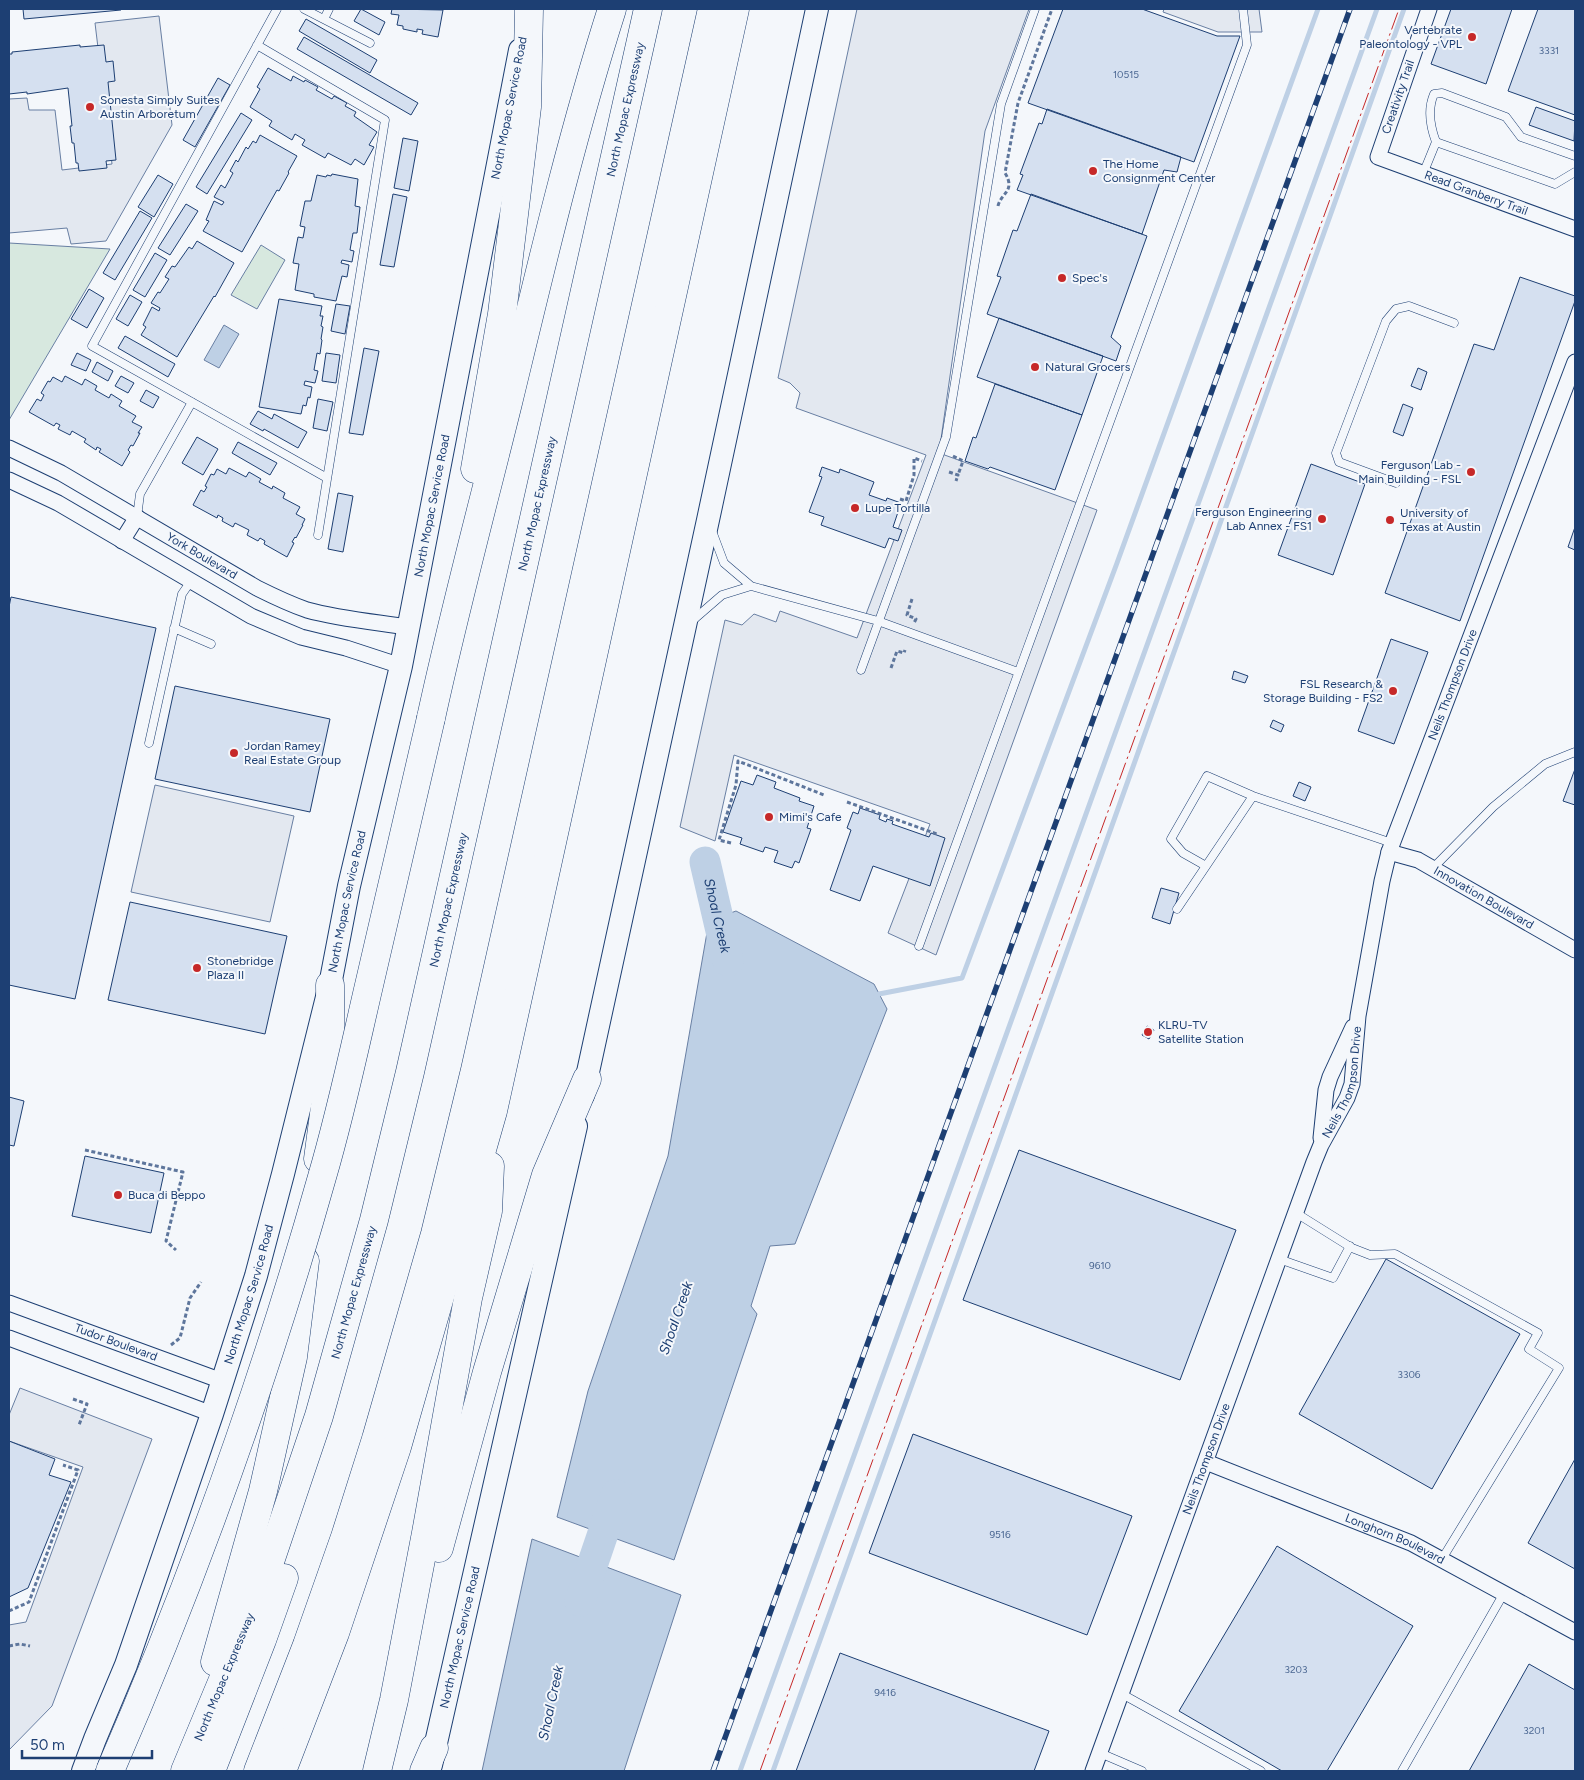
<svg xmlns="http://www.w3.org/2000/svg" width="1584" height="1780" viewBox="0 0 1584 1780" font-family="Figtree,sans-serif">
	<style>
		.green { fill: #d7e8df; stroke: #687fa3 }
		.parking { fill: #e3e8f0; stroke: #687fa3 }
		.water { fill: #bed0e5; stroke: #687fa3 }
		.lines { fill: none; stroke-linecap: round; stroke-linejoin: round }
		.stream { stroke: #bed0e5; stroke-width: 5 }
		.river { stroke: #bed0e5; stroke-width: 31 }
		.building { fill: #d5e0f0; stroke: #1d3f73 }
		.lane-casing { stroke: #1d3f73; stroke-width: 9 }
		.street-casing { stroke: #1d3f73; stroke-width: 17 }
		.secondary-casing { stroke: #1d3f73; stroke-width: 24 }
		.highway-casing { stroke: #1d3f73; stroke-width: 29 }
		.path { stroke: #5e769c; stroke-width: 3; stroke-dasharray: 4 2.5; stroke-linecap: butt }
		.lane { stroke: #f4f7fb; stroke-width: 8 }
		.street { stroke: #f4f7fb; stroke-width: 15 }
		.secondary { stroke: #f4f7fb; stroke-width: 22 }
		.highway { stroke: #f4f7fb; stroke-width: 28 }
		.rail-casing { stroke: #1d3f73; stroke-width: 5.5 }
		.rail { stroke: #f4f7fb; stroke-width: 4; stroke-dasharray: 11; stroke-linecap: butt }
		.highway-bridge-casing { stroke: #1d3f73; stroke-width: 29; stroke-linecap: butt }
		.highway-bridge { stroke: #f4f7fb; stroke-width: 28 }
		.power { stroke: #c62828; stroke-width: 1; stroke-dasharray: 18 4 2.5 4; stroke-linecap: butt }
		.poi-dot { fill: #c62828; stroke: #f4f7fb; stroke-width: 2 }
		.labels { text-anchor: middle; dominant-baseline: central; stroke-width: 4; stroke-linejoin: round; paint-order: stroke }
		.number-label { font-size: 10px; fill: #4b6792 }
		.poi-label { font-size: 12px; fill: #1d3f73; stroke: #f4f7fb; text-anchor: start }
		.street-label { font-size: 12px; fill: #1d3f73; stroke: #f4f7fb }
		.water-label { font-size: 14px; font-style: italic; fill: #1d3f73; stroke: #f4f7fb }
	</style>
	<rect width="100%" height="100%" fill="#f4f7fb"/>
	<path class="green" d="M9,243L110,249L9,420Z
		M261,245L285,260L257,309L231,295Z"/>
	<path class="parking" d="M857,9H1029L985,131L939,453L1097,510L936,955L888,933L930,824L734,755L715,841L680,827L725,620L742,625L754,614L776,622L780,611L857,638L926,455L796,408L800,393L790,383L778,378Z
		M1164,9H1259L1262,32H1218L1163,12Z
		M159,16L172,125L106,241L71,244L67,228L9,233V99L27,98L29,110H55L62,170L112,164L95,23Z
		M155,785L294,816L270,922L131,892Z
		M20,1388L152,1439L52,1706L9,1750V1625L26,1622L83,1467L9,1441V1415Z"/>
	<path class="water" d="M224,325L239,334L219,368L204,360Z
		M736,911L874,984L887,1009L795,1244L770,1246L751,1306L757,1314L674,1560L557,1517L588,1391L668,1156L709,921Z
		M532,1539L681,1595L624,1771H482Z"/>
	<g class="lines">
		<path class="stream" d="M875,997L879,994L962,978L1117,563L1318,9
			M740,1771L1377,9
			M773,1771L933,1326L1404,9"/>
		<g class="river">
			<path id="s1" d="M705,862L728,961"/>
			<path d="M580,1601L616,1495"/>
		</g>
	</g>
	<path class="building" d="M23,9H121V10L24,19Z
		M361,9L385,22L379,35L354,21Z
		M392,9L443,10L438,37L422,34L423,30L417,29V32L403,29V26L397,25L399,15L391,14Z
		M1063,9H1142L1217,36H1240L1194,162L1028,103Z
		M1451,9H1512L1486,84L1431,64Z
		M1538,9H1575V115L1508,91Z
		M306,19L377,60L370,73L299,31Z
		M304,37L418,103L411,115L297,49Z
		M80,45V47L104,45L106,62L113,61L115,81L108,82L116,160L106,161L107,168L79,171L78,163H76L74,143H72L70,126H72L68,88L27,94V92L9,94V54H12V52Z
		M268,68L291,81L293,76L304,82L305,80L318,87L316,90L332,99L334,96L347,103L345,106L356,112L354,116L377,132L369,145L374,147L364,165L355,159L351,165L328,153L325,158L302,145L305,140L295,134L292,140L269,126L272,121L250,107L260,89L257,87Z
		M218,78L230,85L195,147L183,140Z
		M1536,107L1575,121L1574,141L1529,125Z
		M1047,109L1181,157L1177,172L1164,170L1142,234L1017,190L1023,175L1020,174L1039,123L1042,124Z
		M241,113L252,120L207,194L196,187Z
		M260,135L297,156L288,172L289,173L279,191L277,190L242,252L203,231L209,221L206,220L214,201L222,205L224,202L214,197L221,185L225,188L233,173L230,171L236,160L238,162L246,147L248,149L253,141L256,143Z
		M403,138L418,141L409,191L394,188Z
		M332,174L358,179L355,206L360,207L357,233H353L350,250L354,251L352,262L342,260L341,263L349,265L347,277L342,276L336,301L314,297V294L295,290L299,264L293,263L298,237L303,238L305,227L300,226L305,201H311L317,175L326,177L327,175L331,176Z
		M158,175L173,184L154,217L138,207Z
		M393,194L407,197L394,267L380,265Z
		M1031,194L1147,236L1111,337L1121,346L1116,361L987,314L1001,277L997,276L1013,230L1017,231Z
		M186,204L198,211L170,255L158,248Z
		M140,211L152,218L115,280L103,273Z
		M197,241L234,263L215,297L214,296L177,357L141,335L146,327L143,325L152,307L159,311L160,308L151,303L158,292L160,293L169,279L165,277L172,266L175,267L189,247L192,249Z
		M155,253L167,260L145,297L133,290Z
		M1520,277L1575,296V301L1460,621L1385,593L1474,344L1494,350Z
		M89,289L104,298L87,328L71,319Z
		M130,295L142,302L128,326L116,319Z
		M279,299L322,306L320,316H323L321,326L323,327L321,339L322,340L320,354L317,353L314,370L318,371L315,383L305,381L304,385L312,387L310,398L308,397L306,406L303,405L301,414L259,407Z
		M336,304L350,306L345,334L331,331Z
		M999,318L1103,356L1082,415L977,377Z
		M125,336L175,364L168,377L118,348Z
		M364,348L379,351L363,435L349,433Z
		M77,353L91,360L86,371L71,365Z
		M326,353L340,355L336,383L322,381Z
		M97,362L113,371L108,381L92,372Z
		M1418,368L1427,372L1421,390L1411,386Z
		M65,376L82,385L85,379L97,386L95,390L109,398L111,394L122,401L119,406L136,416L132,422L142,427L138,433H140L133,446L131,445L128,450L130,452L122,466L99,452L101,449L97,447L96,450L84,442L86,439L72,431L70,435L58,429L60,425L56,423L54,426L29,412L37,399L41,401L44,395L41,393L48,381L50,382L53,377L62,382Z
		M121,376L134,383L128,393L115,386Z
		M995,384L1082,415L1055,490L990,467L988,469L965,461L973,437L976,438Z
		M146,390L159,397L153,408L140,401Z
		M318,399L333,402L327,431L313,428Z
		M1403,404L1413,408L1403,436L1393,432Z
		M258,411L272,419L274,414L307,432L298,448L264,429L263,431L250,424Z
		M197,437L218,449L203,475L182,463Z
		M238,442L277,463L270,475L232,453Z
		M1311,464L1365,484L1333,575L1278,555Z
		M822,467L839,473L840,469L874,482L869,495L886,501L887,498L901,503L893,527L902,530L898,541L889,538L885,548L821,525L824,517L809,512L822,477L819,476Z
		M229,468L246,477L249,472L261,479L259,482L272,489L273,486L285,493L283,498L300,507L296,514L305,519L302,525H303L296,538L295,537L292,542L294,543L287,557L264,544L265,541L260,538L258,541L247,535L249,530L235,523L233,527L222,521L223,518L218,515L217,518L193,505L201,490L204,492L207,487L205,486L211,474L214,475L217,469L226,474Z
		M338,493L353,496L343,552L328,549Z
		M1575,527V550L1568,547Z
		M11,597L156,628L75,999L9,985V607Z
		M1391,639L1428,652L1394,744L1358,731Z
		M1234,671L1248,676L1245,683L1232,679Z
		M175,686L330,719L310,812L155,779Z
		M1273,720L1284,725L1281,732L1270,727Z
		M1575,769V805L1563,801Z
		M757,775L776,782L774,788L800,798L799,801L814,806L807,828L811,829L799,863L795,861L792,868L774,862L778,851L765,847L763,852L740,844L742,838L723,832L741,781L753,785Z
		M1299,782L1311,787L1305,801L1293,796Z
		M860,808L880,815L879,819L886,822L887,819L893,821L892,824L929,837L931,833L945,838L930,886L873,866L860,901L830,890L851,830L847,828L853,812L858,814Z
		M1161,888L1179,893L1170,924L1152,918Z
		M130,902L287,936L265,1034L108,1000Z
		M1147,1026L1154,1030L1149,1039L1142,1035Z
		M9,1097L24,1101L14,1146L9,1145Z
		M1019,1150L1236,1230L1180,1380L963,1300Z
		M85,1156L164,1173L151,1233L72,1216Z
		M1386,1259L1520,1334L1432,1489L1299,1414Z
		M913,1434L1132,1516L1087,1635L869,1553Z
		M9,1441L55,1459L49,1475L71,1482L28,1588L9,1597Z
		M1575,1459V1569L1528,1543Z
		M1277,1546L1413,1626L1327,1771H1282L1179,1711Z
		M840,1653L1049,1731L1034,1771H796Z
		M1529,1664L1575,1690V1771H1469Z"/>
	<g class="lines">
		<defs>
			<path id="lane" d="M277,9L92,346L327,478
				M304,9L370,43
				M324,19L329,9
				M257,45L385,120L318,535
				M1436,142L1555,184L1575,172
				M1423,174L1436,142C1430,126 1427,110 1434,94L1442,93L1506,117L1521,137L1575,156
				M1396,483L1339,462L1336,453L1386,321L1396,309L1409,306L1454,323
				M137,517L140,494L192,402
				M712,531L724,563L751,586L878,621L1018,672
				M692,621L722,595L751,586
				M174,628L211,644
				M861,670L946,437L1001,104L1035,9
				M149,743L182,594L191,581
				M1206,866L1253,796
				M1433,868L1493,807L1545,764L1575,752
				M1177,909L1206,866L1183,853L1171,839L1207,776L1253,796L1392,843
				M919,946L1247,45L1243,9
				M1296,1213L1352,1248L1370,1255L1395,1254L1538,1333L1529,1349L1559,1368L1442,1559
				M1279,1259L1333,1278L1350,1246
				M1122,1694L1261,1771
				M1100,1753L1142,1771
				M1402,1771L1504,1593"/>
			<g id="street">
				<path id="s2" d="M1429,9L1378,157L1575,229"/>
				<path id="s3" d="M9,448L61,473L257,588C273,596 290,604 307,610C339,619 375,622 408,627"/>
				<path d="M9,480L58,503L251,616L301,637L346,648L401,666"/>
				<path d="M122,541L137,517"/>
				<path id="s4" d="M1389,852L1418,860L1575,950"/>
				<path d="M1321,1138L1326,1090L1330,1077L1353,1027"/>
				<path id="s5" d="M9,1303L222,1381"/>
				<path d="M9,1338L212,1414"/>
				<path id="s6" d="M1206,1462L1411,1543L1575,1632"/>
				<path id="s7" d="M1093,1771L1314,1162L1321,1145L1347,1098L1352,1084L1358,1016L1382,881L1389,852L1575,362"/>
			</g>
			<g id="secondary">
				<path d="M583,1095L708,520L817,9"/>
				<path id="s8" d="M431,1765L576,1126"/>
				<path id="s9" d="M83,1771L95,1739L126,1665L212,1414L256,1276L283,1174L330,985L349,886L401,666L520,50"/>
			</g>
			<g id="highway">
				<path d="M475,469L502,314L527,107L529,9"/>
				<path d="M431,718C454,612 482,508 508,403C540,271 571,138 612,9"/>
				<path d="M318,1159L331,1061L330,985"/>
				<path d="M439,1548L487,1372L546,1175L587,1079"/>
				<path d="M215,1662L263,1491L293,1357L305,1261"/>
				<path id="s10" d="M185,1771L260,1591L319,1416L374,1220L410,1072L648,9"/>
				<path d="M211,1771L262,1640L284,1578"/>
				<path d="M258,1771L307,1645L345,1537L376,1439L435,1234L475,1070L712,9"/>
				<path d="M282,1771L335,1633L397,1447L493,1111L735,9"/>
				<path d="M377,1771L394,1700L426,1533L468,1298L488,1211L490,1166"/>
				<path d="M424,1771L434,1748"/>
			</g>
		</defs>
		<use href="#lane" class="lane-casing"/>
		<use href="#street" class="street-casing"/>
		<use href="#secondary" class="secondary-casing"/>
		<use href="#highway" class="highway-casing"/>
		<path class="path" d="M998,206C1001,193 1016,191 1005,173L1018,103L1052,9
			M953,456L963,461L958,475
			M949,472L958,475L956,481
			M900,499L906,501L914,475V458L922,461
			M912,599L907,615L916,619L914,623
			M891,668L897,651L904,653L905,650
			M847,802L937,834
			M731,843L719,840L736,785L738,761L824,795
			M85,1150L183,1172L166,1241L176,1250
			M171,1345L180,1338L190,1298L201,1282
			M73,1399L87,1404L79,1425
			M9,1611L29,1602L78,1470L63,1465
			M9,1646L20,1644L30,1646"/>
		<use href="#lane" class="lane"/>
		<use href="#street" class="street"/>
		<use href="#secondary" class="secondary"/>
		<use href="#highway" class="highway"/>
		<defs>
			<path id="rail" d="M713,1771L1350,9"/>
		</defs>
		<use href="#rail" class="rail-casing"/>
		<use href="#rail" class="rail"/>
		<defs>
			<path id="highway-bridge" d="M110,1771C194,1578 265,1379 322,1177C340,1116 353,1055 367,994C389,902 410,810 431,718"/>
		</defs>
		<use href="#highway-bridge" class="highway-bridge-casing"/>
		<use href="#highway-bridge" class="highway-bridge"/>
		<path class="power" d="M760,1771L1399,9"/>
	</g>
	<g class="poi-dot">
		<circle cx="1472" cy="37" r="5"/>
		<circle cx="90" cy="107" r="5"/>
		<circle cx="1093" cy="171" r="5"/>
		<circle cx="1062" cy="278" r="5"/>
		<circle cx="1035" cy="367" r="5"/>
		<circle cx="1471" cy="472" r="5"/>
		<circle cx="855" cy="508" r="5"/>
		<circle cx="1322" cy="519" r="5"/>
		<circle cx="1390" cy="520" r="5"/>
		<circle cx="1393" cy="691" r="5"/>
		<circle cx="234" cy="753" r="5"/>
		<circle cx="769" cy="817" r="5"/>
		<circle cx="197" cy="968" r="5"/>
		<circle cx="1148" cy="1032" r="5"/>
		<circle cx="118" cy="1195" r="5"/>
	</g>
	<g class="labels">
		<g class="number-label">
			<text x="1549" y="50">3331</text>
			<text x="1126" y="74">10515</text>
			<text x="1100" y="1265">9610</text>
			<text x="1409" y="1374">3306</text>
			<text x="1000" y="1534">9516</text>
			<text x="1296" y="1669">3203</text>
			<text x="885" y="1692">9416</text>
			<text x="1534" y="1730">3201</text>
		</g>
		<g class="poi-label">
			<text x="1462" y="30" text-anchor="end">Vertebrate<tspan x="1462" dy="14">Paleontology - VPL</tspan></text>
			<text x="100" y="100">Sonesta Simply Suites<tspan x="100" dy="14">Austin Arboretum</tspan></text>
			<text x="1103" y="164">The Home<tspan x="1103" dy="14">Consignment Center</tspan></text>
			<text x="1072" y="278">Spec's</text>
			<text x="1045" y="367">Natural Grocers</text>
			<text x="1461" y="465" text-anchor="end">Ferguson Lab -<tspan x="1461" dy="14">Main Building - FSL</tspan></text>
			<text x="865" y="508">Lupe Tortilla</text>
			<text x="1312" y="512" text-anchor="end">Ferguson Engineering<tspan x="1312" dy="14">Lab Annex - FS1</tspan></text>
			<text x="1400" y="513">University of<tspan x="1400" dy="14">Texas at Austin</tspan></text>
			<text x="1383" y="684" text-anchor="end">FSL Research &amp;<tspan x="1383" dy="14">Storage Building - FS2</tspan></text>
			<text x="244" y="746">Jordan Ramey<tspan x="244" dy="14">Real Estate Group</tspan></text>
			<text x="779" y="817">Mimi's Cafe</text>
			<text x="207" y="961">Stonebridge<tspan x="207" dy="14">Plaza II</tspan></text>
			<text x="1158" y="1025">KLRU-TV<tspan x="1158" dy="14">Satellite Station</tspan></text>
			<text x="128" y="1195">Buca di Beppo</text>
		</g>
		<g class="street-label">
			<text transform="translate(1398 97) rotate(-71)">Creativity Trail</text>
			<text transform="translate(509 108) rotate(-79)">North Mopac Service Road</text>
			<text stroke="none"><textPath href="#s10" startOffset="1722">North Mopac Expressway</textPath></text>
			<text stroke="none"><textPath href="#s2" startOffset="261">Read Granberry Trail</textPath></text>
			<text stroke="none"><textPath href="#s10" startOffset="1318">North Mopac Expressway</textPath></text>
			<text stroke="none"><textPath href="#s9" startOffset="1315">North Mopac Service Road</textPath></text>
			<text stroke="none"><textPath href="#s3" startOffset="221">York Boulevard</textPath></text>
			<text stroke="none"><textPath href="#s7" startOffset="1149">Neils Thompson Drive</textPath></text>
			<text stroke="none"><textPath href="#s4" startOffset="106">Innovation Boulevard</textPath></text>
			<text stroke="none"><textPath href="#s10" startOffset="912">North Mopac Expressway</textPath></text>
			<text stroke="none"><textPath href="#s9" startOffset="910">North Mopac Service Road</textPath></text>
			<text stroke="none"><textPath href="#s7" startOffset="734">Neils Thompson Drive</textPath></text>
			<text stroke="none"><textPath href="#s10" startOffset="508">North Mopac Expressway</textPath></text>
			<text stroke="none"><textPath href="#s9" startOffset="505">North Mopac Service Road</textPath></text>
			<text stroke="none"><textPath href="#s5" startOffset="114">Tudor Boulevard</textPath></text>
			<text stroke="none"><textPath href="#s7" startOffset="332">Neils Thompson Drive</textPath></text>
			<text stroke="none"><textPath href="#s6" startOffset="204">Longhorn Boulevard</textPath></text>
			<text stroke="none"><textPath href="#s8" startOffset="131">North Mopac Service Road</textPath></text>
			<text stroke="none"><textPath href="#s10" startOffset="102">North Mopac Expressway</textPath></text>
		</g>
		<g class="water-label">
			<text stroke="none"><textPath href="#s1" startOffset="55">Shoal Creek</textPath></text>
			<text transform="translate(676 1318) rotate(-71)">Shoal Creek</text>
			<text transform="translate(551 1703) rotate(-78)">Shoal Creek</text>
		</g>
	</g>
	<rect width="1584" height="1780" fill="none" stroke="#1d3f73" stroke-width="20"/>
	<path d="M22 1750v8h130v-8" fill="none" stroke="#1d3f73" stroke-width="2.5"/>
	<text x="30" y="1750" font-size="15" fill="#1d3f73" stroke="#f4f7fb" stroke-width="4" paint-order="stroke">50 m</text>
</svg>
